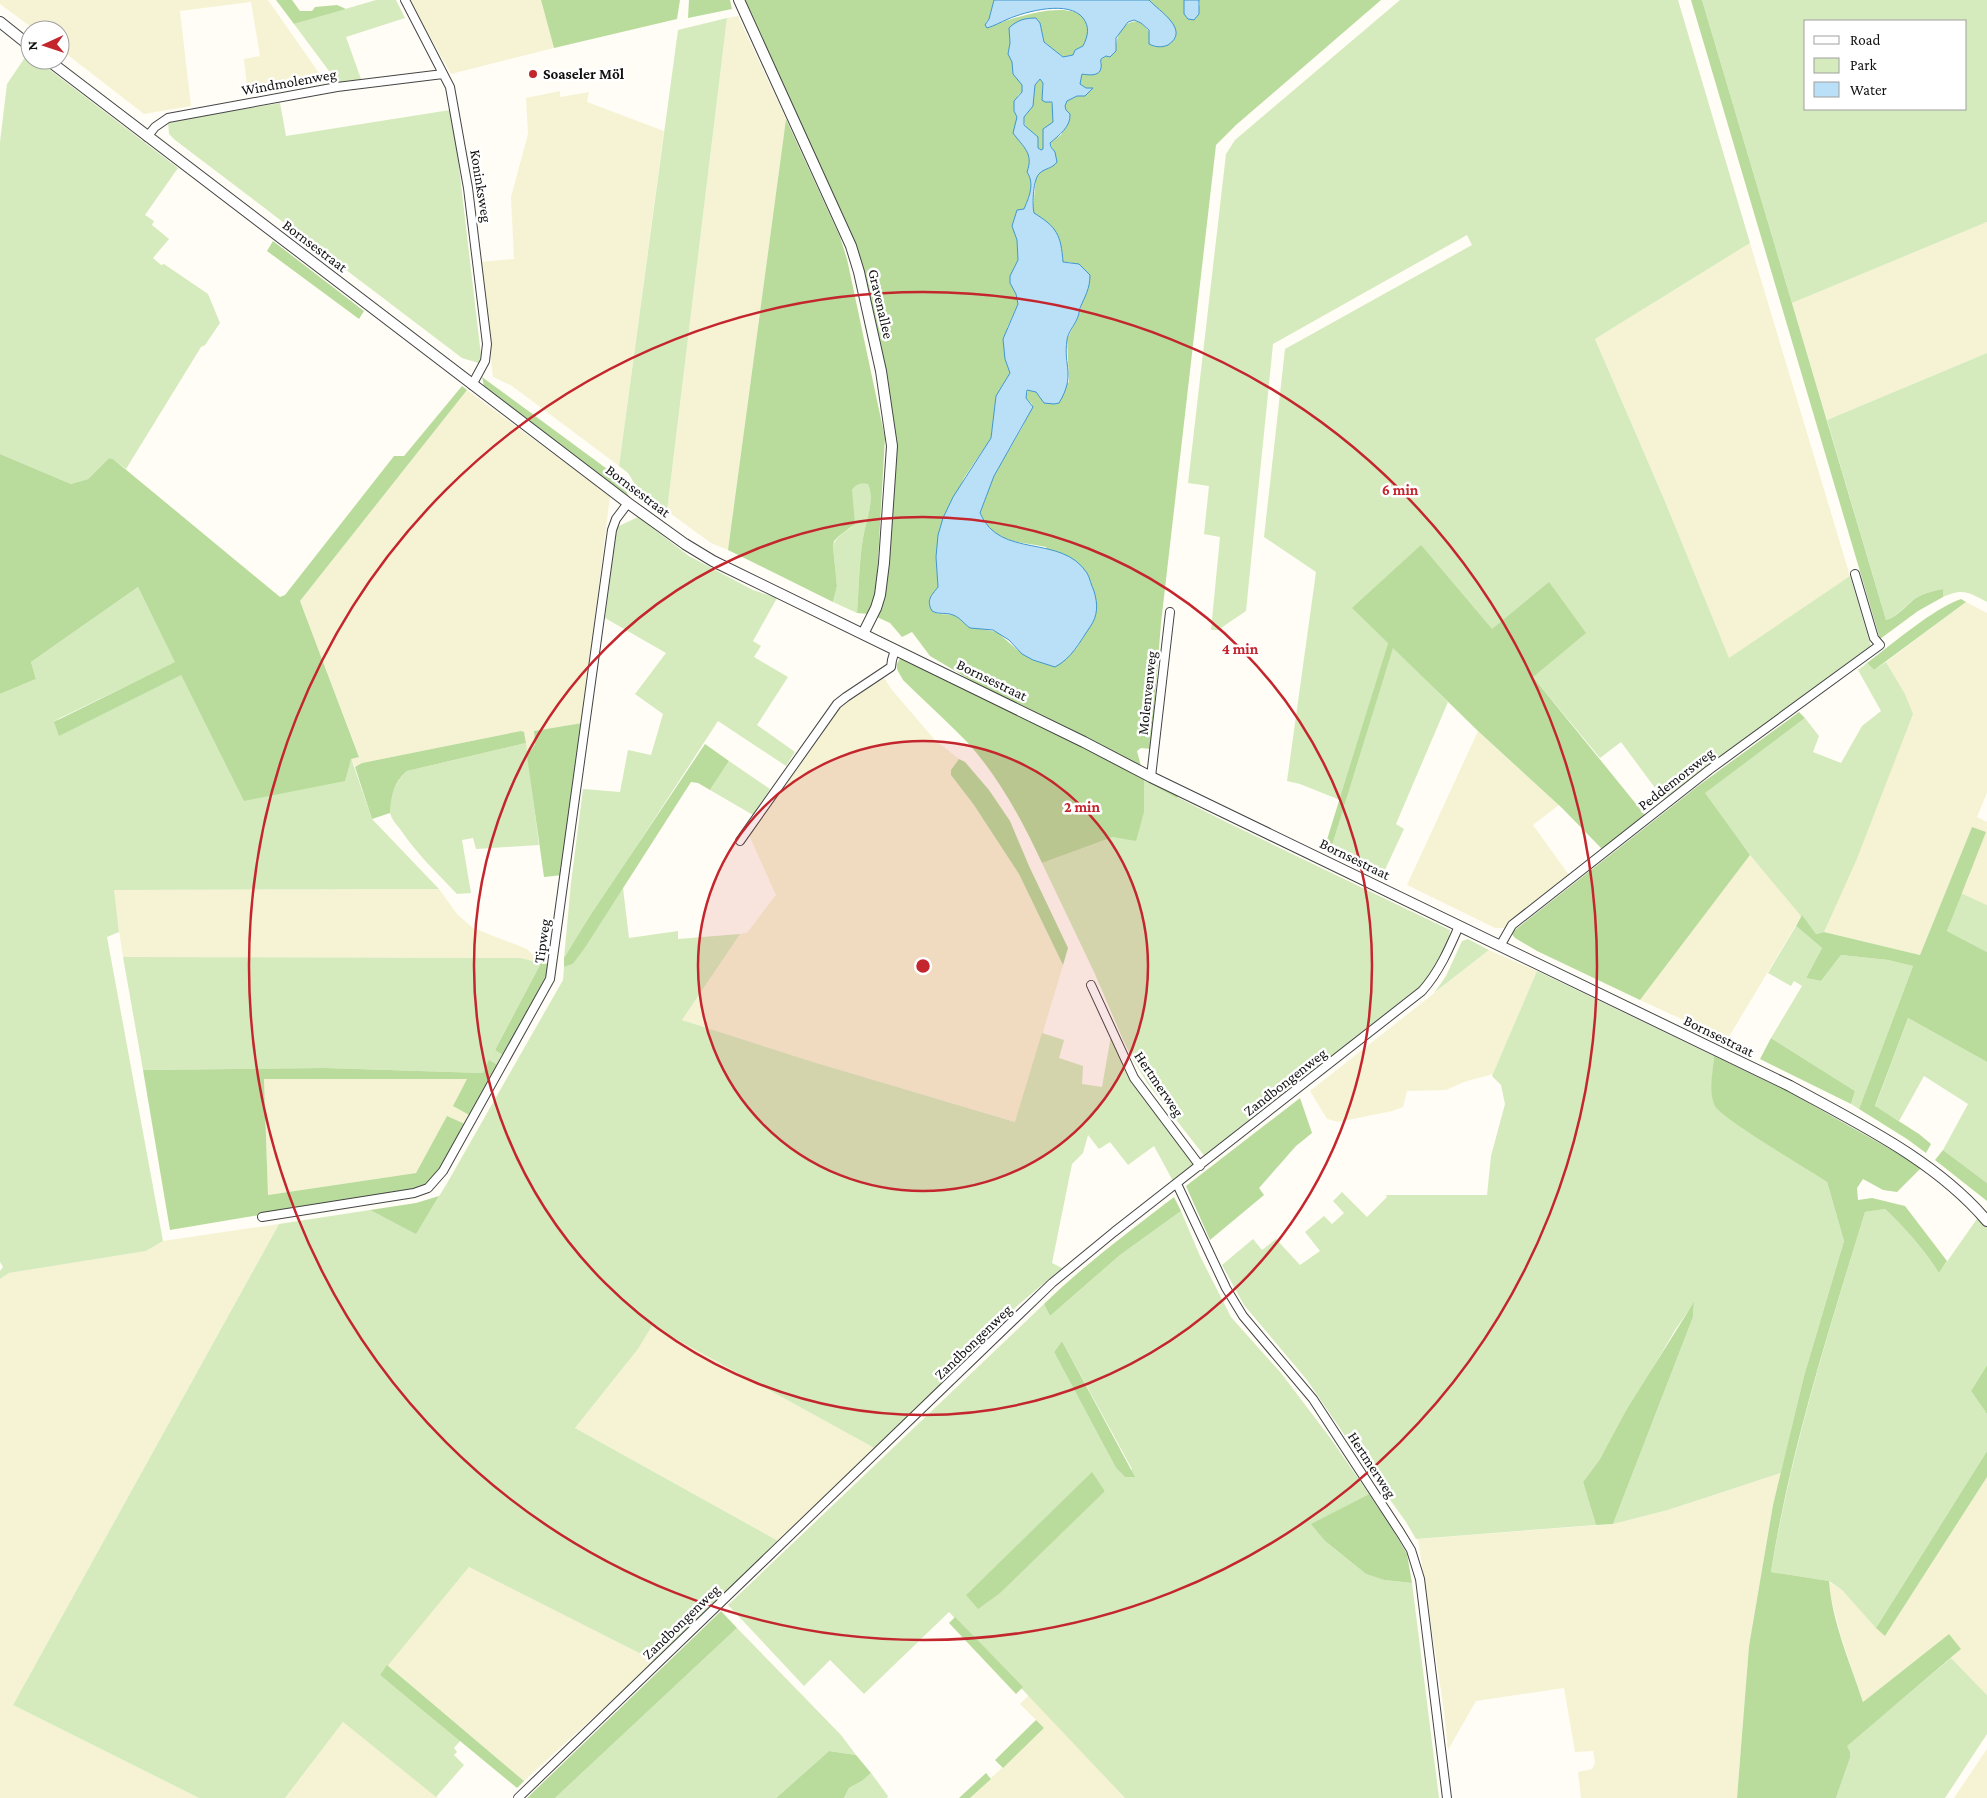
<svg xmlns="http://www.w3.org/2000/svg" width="1987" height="1798" viewBox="0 0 1987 1798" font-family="'Crimson Pro',serif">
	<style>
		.farmland { fill: #f6f3d4 }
		.green { fill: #d5ebbd; fill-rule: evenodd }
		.forest { fill: #b9dc9c }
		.water { fill: #b9e0f7; stroke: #3f96cf; fill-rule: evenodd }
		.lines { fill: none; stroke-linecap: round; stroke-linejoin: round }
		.minor-casing { stroke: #444; stroke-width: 10 }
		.tertiary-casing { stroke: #444; stroke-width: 12 }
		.minor { stroke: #fff; stroke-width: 8 }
		.tertiary { stroke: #fff; stroke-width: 10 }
		.ring { fill: none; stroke: #c4262e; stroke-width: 2.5 }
		.poi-dot { fill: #c4262e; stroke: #fff; stroke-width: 2 }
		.labels { text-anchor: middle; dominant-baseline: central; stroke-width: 5; stroke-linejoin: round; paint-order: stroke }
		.poi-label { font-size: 15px; font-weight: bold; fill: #111; stroke: #fff; text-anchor: start }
		.street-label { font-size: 15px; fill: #111; stroke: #fff }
		.centre { fill: #c4262e; stroke: #fff; stroke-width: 2.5 }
		.ring-label { font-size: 15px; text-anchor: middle; font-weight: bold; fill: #c4262e; stroke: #fff; stroke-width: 5; stroke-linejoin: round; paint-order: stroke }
	</style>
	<rect width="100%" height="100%" fill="#fffdf5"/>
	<path class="farmland" d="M0,0H268L326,83L248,96L244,59L260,56L251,2L180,11L191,106L144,114L60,49V30H35L0,4Z
		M409,0H541L554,48L451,74Z
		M738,16L786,119L728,550L711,543L667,511L727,18Z
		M560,91V97L589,92L587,102L664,131L619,466L512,386L493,377L479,262L514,259L511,197L528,134L526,98Z
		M1987,222V353L1827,420L1792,303Z
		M1750,243L1850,576L1729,659L1664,499L1595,339Z
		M467,390L610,496L582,723L534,731L535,744L527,756L525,735L521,731L362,763L355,767L351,758L359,756L300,601Z
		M1966,602L1987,613V793L1977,817L1987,822V905L1961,893L1969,876L1972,827L1920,955L1824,932L1863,840L1905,694L1886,662Z
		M882,675L892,690L935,740L959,759L951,770V775L974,805L1019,874L1063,965L1016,1122L813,1062L682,1020L740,934L747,933L776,895L749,835L819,733L838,709L851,697Z
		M1478,731L1559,805L1533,825L1569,875L1506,928H1495L1407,885Z
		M1750,855L1802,915L1727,1040L1640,1000Z
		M439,889L457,914L473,928L527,949L541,963L521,958L123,957L113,890Z
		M1489,950L1537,971L1493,1074L1464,1082L1446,1090L1407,1091L1403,1107L1392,1111L1338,1122L1327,1119L1310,1091Z
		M264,1079H468L473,1117L467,1125L447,1117L416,1173L268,1195Z
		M279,1224L13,1705L199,1798H0V1279L9,1273L146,1251L163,1241Z
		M652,1326L878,1450L780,1542L575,1428L638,1349Z
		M1781,1473L1773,1505L1749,1646L1737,1798H1581L1578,1772L1592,1769L1595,1763L1593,1751L1575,1752L1564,1688L1476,1701L1448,1750L1444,1711L1418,1539L1613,1524L1668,1510Z
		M1987,1477V1695L1951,1658L1960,1649L1949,1634L1863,1702L1841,1637L1830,1595L1829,1582L1842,1590L1885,1636Z
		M469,1567L655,1661L524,1781L387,1665Z
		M1029,1695L1125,1798H970L1044,1728L1020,1704Z
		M343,1722L438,1798H285Z
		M1987,1749V1798H1954L1958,1792Z"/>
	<path class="green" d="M376,0H396L405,18L346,37L361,79L338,83L294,24Z
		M1400,0H1678L1750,243L1595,339L1664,499L1729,658L1850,576L1871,646L1664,800L1621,742L1600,758L1533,677L1548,583L1493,629L1388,643L1340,800L1300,784L1287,781L1316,572L1264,537L1285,349L1472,245L1467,235L1273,344L1246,611L1218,630H1211L1220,537L1204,534L1209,486L1188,483L1226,154L1235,140Z
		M1702,0H1987V222L1792,303ZM1806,21H1966V109H1806Z
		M727,18L667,511L636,486L628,473L619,466L678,30Z
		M28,53L30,55V60H37L178,168L145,215L154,221L152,225L169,239L153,258L161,265L164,264L208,294L220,323L205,345L201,347L126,469L113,459L109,458L88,479L71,484L0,454V142L7,84Z
		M280,103L286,136L450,110L457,150L482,364L462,358L175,140L169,134L168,122Z
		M1987,353V602C1968,592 1963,588 1943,597V589C1933,591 1924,593 1916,598C1905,605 1898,617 1886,620L1827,420Z
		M861,483L868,484C875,502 866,520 863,538C859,562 859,588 857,613L833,602L837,586L833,547C835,537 844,533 852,527V490L855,485Z
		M638,517L689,556L753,590L777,598L753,641L761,646L754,657L788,677L757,725L795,752L786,766L718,721L564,958L571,883L583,789L620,792L628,750L651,755L663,714L635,694L666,653L605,618L617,527Z
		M138,587L176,662L54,721L181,675L244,800L351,758L372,819L439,889L114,890L119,932L107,937L163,1241L146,1251L9,1273L0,1279V1271L3,1267L0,1262V694L36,679L31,662Z
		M1393,647L1448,702L1396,824L1404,829L1383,874L1331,849Z
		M1886,662L1905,694L1913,714L1856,861L1824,932L1816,934L1750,855L1704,793L1805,718L1819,736L1813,752L1841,763L1862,726L1881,711L1858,670L1867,663L1874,670Z
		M526,743L539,845L476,849L473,838L462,840L471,893L457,894C437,873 416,853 400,829C397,825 393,821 391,816C385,800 396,781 407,771Z
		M729,761L770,789L753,815L710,790Z
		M1144,780L1220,819L1450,930L1449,939L1431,980L1206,1158L1148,1084L1133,1060L1124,1042L1095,974L1042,863L1113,837L1144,812Z
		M623,888L629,938L678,931V939L740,934L682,1020L813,1062L1015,1122L1042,1033L1064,1040L1059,1058L1083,1066L1082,1084L1102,1087L1111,1036L1131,1081L1195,1166L1174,1183L1154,1146L1128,1165L1110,1142L1099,1149L1088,1135L1083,1153L1072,1164L1052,1263L1062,1268L1017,1306L878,1450L652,1326L638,1349L575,1428L780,1542L655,1661L469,1567L380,1675L461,1740L454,1748L457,1752L454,1755L464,1765L436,1797L343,1722L285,1798H199L13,1705L279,1224L370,1210L416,1233L446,1185L563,980L564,967L573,964Z
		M1961,893L1987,905V952L1947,931Z
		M1796,926L1822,948L1806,978L1821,981L1841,955L1888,960L1913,966L1859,1109L1851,1104L1855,1091L1771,1038L1802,986L1794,981L1791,986L1768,973Z
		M1468,939L1489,950L1434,993L1446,976L1462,941Z
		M123,957L521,958L541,963L495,1050L504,1056L499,1066L483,1073L325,1068L143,1070Z
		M1537,971L1714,1056L1712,1079L1733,1121L1827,1182L1844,1241L1804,1376L1781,1473L1668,1510L1613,1524L1693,1317L1694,1303L1675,1330L1600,1459L1583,1482L1596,1525L1416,1539L1406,1522L1358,1455L1307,1380L1244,1305L1222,1265L1253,1239L1262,1250L1276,1239L1300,1265L1320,1251L1305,1232L1324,1216L1332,1224L1344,1213L1333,1201L1342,1192L1367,1217L1387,1197L1386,1195H1487L1491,1156L1505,1104L1501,1085L1492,1076Z
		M1908,1018L1987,1062V1183L1943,1150L1968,1104L1924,1076L1899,1121L1875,1107Z
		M1885,1209C1906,1229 1923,1248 1939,1273L1979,1216L1987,1227V1365L1971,1391L1987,1414V1451L1876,1628L1842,1590L1829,1581L1771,1572C1791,1450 1829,1330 1865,1212Z
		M1181,1211L1200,1256L1231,1317L1281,1373L1331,1439L1369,1494L1312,1524L1325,1541L1366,1574L1384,1580L1412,1583L1439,1798H1125L949,1612L864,1694L830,1660L804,1686L728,1605L1044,1304L1050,1316L1120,1255ZM1062,1341L1132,1469L1125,1477L1116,1468L1054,1352ZM1092,1473L1105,1491L966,1595Z
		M737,1628L841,1735L856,1755L829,1751L776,1798H555Z
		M1951,1658L1987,1695V1734L1945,1798H1836L1850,1758L1846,1746Z
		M871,1773L888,1796L887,1798H844L849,1788L862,1781Z"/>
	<path class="forest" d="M276,0H292L300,11H312L315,7L337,5L346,9L294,24Z
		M541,0H680L677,19L554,48Z
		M689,0H730L732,9L688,18Z
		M742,0H994L989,19L986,22L988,28C1010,18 1066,0 1083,17C1090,27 1089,36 1083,46L1075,50L1073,55L1063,57L1044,42L1040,23L1009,32L1010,43L1008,54L1012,61L1013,74L1022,84V92L1018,95L1014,111L1017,117V138L1029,152L1030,166L1027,172C1035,184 1029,197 1024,209L1017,210L1012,226L1017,240L1018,260L1011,276L1010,283L1016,294L1018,304L1007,328L1005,359L1010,373L996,396L991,438L964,478L938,535L936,557L938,587L932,611C946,619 951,607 967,626L997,632L1022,654L1033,660L1076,649L1084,636L1046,547C1018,541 993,544 980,513L994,476L1023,426L1032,404L1026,398L1028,390L1036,392L1045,403L1069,382L1067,339L1078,317L1082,303L1071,262H1063L1062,250L1034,213L1033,208L1036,178L1053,150L1050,142L1061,135L1070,114L1066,111L1065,106L1067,100L1077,96H1085L1086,88L1080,84L1082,74C1095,66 1104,57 1116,48C1116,31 1132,10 1147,29C1151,33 1152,41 1155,47L1153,5L1149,0H1184V14L1200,5L1199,0H1381L1236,125L1216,145L1161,623L1151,749L1141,748L1137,751L1141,766L1074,731L1013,705L930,656L912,632L902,637L890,623L877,617L885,595L896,443L894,426L857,252Z
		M1691,0H1702L1886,620C1898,617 1906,605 1916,598C1924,593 1933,591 1943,589V597L1918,611L1880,639Z
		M1040,79L1044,83L1042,89C1051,101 1055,105 1053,122L1043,129V149L1041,151L1038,148L1034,133C1026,129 1024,126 1024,117L1033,106L1035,85Z
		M786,119L840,237L847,259L885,438L876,595L868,614L857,613C859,588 859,562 863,538C866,520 875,501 868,484C861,483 857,483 852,490L855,524L839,536L834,541L833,547L837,586L833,602L728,550Z
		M273,241L364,311L359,319L267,251Z
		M482,377L618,477L630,498L484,386Z
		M462,386L467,390L300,601L359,757L351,759L345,781L244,801L181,675L59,736L54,722L175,662L138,587L31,662L36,679L0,694V454L71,484L88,479L109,458L113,459L280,597L285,595L394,456H404Z
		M1421,545L1492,629L1549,582L1586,633L1533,677L1645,815L1602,849L1562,808L1478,731L1393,648L1331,849L1325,846L1388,643L1352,608Z
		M1961,599L1966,602L1874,670L1867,663C1894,643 1931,610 1961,599Z
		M900,659H905L1180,793L1177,798L1144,780V812L1136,841L1113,837L1042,863C1022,820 999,777 967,742C947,721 924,701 903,680C899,672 893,667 900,659Z
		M1799,712L1805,718L1705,793L1750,855L1640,1000L1537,951L1515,938L1511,933L1698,786Z
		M582,723L563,875L544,877L527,756L535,744L534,731Z
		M521,731L524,732L526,743L407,771C393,783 391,796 390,813L372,819L355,767L362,763Z
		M705,744L729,761L710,790L698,783L691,782L586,946L573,964L564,967V958L590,916Z
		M959,759L965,762L989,790L1010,821L1029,866L1068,948L1063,965L1019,874L974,805L951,775V770Z
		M1972,827L1986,832L1947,931L1987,952V1062L1908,1018L1875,1106L1919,1134L1931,1144L1926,1153L1907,1139L1859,1109L1913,966L1888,960L1841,955L1821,981L1806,978L1822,948L1796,926L1802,915L1816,934L1824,932L1920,955Z
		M541,963L552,964L504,1056L495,1050Z
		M1771,1038L1855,1091L1851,1104L1760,1059Z
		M1714,1056L1789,1092L1922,1167L1897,1192L1883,1190L1863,1179L1857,1188L1858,1200L1872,1198L1905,1206L1947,1261L1939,1273C1923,1248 1906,1229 1885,1209L1865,1212C1829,1330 1790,1450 1771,1572L1829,1581C1832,1622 1850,1662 1863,1702L1949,1634L1961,1649L1847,1746L1850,1752V1758L1836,1798H1737L1749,1646L1773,1505L1804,1376L1844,1241L1827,1182C1809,1170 1721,1118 1715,1106C1708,1092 1713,1071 1714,1056Z
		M489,1060L499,1066L473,1117L453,1106L467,1079H264L268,1195L416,1173L447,1116L467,1125L441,1170L427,1187L170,1230L143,1070L325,1068L483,1073Z
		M1300,1098L1312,1133L1296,1146L1259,1188L1264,1195L1210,1240L1186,1186Z
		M1943,1150L1987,1183V1201L1935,1160Z
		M439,1196L416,1234L370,1210L416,1203Z
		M1174,1197L1181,1211L1120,1255L1050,1316L1044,1304C1085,1264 1130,1231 1174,1197Z
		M1694,1302L1693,1317L1613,1524L1596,1525L1583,1482L1600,1459L1627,1409Z
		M1062,1341L1135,1477H1125L1116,1468L1054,1352Z
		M1987,1365V1414L1971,1391Z
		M1987,1451V1477L1885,1636L1876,1628Z
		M1092,1472L1105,1491L1000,1593L978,1609L966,1595Z
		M1369,1494L1393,1530L1407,1554L1412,1583L1384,1580L1366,1574L1325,1541L1311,1524Z
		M721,1611L737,1628L555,1798H527Z
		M955,1617L1023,1687L1016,1694L949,1623Z
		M387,1665L524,1781L517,1788L380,1675Z
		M1036,1720L1044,1728L1003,1768L995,1760Z
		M829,1751L856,1755L871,1773L862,1781L849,1788L844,1798H776Z
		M986,1773L991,1779L970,1798H959Z"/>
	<path class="water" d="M994,0H1149C1159,11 1191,30 1168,45C1161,48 1155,47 1149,44V30L1141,23L1134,20L1128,22L1116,38V51L1110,57L1106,56L1101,59C1100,62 1102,65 1101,68C1100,77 1087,75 1082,74L1080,84L1086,88H1093L1085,96H1077L1067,101L1065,106L1066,110L1070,114C1071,127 1059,135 1050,143L1051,147L1055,152L1057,162C1052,169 1045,168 1040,173C1033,178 1032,204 1034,213C1057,227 1061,235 1063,262L1079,264L1090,275C1090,289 1085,296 1080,308C1079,312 1079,315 1077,319C1074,326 1068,332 1067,340C1063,366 1076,375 1059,403L1054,404L1044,403L1036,392L1027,390L1026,398L1033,407L994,476L980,513C1000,560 1061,533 1087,573C1090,578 1091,585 1094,591C1098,604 1098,616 1090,627C1079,643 1072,658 1055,667L1033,660L1022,654L1009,640L993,630L970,628C964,624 961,618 953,615C946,612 939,615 932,611C926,600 931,596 938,587L936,557L938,535L943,518L953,497L991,438L996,396L1010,373L1005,359L1003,339L1018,304L1016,294L1010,283V276L1018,260L1017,240L1012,226L1017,210L1024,209C1029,197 1035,184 1027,172C1034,153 1023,147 1013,133L1017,117L1014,111V101L1022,92V85L1013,74L1012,62L1008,54L1010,43L1009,28C1017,20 1025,18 1036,18L1040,23L1044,42L1063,57L1073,55L1075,50L1083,46C1088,36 1090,27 1083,18C1069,0 1027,11 1008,19C1001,22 994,26 987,28L985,25L989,19ZM1040,79L1043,83L1042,100L1045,102H1052L1053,122L1043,129V149L1041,150L1038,148V137L1024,125V117L1033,106L1035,85Z
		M1184,0H1199V14L1194,20L1188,19L1184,14Z"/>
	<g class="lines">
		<defs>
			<path id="minor" d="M405,0L450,87L468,188L487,344L485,361L472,385
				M147,137L155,127L168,118L337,87L443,74
				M1151,777L1170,612
				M740,841L837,704L846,697L891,667L892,660L895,650
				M1500,946L1512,925L1709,770L1880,645L1874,638L1855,574
				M1091,985L1134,1078L1200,1166
				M1177,1184L1226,1288L1243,1316L1313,1399L1400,1532L1411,1550L1420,1579L1447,1798
				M262,1217L414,1193L428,1188L443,1171L550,979L612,530L616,519L628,503
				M518,1798L1052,1283L1114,1232L1422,991C1439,972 1449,949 1459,926"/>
			<path id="tertiary" d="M739,0L851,246L859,272L881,371L892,446L884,563L880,595L876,608L863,634
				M0,22L30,46
				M48,60L628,503L685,544L713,561L1084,742L1151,777L1790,1086C1859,1124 1935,1160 1987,1221"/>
		</defs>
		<use href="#minor" class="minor-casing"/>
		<use href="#tertiary" class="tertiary-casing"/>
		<use href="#minor" class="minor"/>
		<use href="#tertiary" class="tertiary"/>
	</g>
	<circle cx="923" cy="966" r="225" fill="#c4262e" fill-opacity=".12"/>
	<g class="ring">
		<circle cx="923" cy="966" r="225"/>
		<circle cx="923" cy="966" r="449"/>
		<circle cx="923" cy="966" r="674"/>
	</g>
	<circle class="poi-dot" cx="533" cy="74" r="5"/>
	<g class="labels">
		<g class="poi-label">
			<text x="543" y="74">Soaseler Möl</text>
		</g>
		<g class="street-label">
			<text transform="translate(289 82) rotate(-10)">Windmolenweg</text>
			<text transform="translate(481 186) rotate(81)">Koninksweg</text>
			<text transform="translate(315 246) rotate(37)">Bornsestraat</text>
			<text transform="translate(881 304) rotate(77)">Gravenallee</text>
			<text transform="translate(638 491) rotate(37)">Bornsestraat</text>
			<text transform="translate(992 680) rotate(26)">Bornsestraat</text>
			<text transform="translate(1147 693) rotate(-84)">Molenvenweg</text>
			<text transform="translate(1676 779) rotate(-38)">Peddemorsweg</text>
			<text transform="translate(1355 859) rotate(26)">Bornsestraat</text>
			<text transform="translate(542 941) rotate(-82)">Tipweg</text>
			<text transform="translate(1719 1036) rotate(26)">Bornsestraat</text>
			<text transform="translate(1285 1082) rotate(-38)">Zandbongenweg</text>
			<text transform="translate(1159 1084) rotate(56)">Hertmerweg</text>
			<text transform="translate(973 1342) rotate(-44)">Zandbongenweg</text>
			<text transform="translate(1372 1465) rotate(57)">Hertmerweg</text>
			<text transform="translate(681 1622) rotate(-44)">Zandbongenweg</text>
		</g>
	</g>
	<circle cx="923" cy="966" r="8" class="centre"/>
	<g class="ring-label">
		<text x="1400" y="495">6 min</text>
		<text x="1240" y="654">4 min</text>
		<text x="1082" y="812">2 min</text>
	</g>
	<rect x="1804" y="20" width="162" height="90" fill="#ffffff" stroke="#a0a0a0"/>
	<rect x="1814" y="36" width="25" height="8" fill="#ffffff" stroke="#a0a0a0"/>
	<text x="1850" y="45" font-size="15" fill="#111111">Road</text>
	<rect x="1814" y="58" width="25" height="15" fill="#d5ebbd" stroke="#a0a0a0"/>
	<text x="1850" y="70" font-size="15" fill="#111111">Park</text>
	<rect x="1814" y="82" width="25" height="15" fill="#b9e0f7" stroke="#a0a0a0"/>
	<text x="1850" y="95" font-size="15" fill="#111111">Water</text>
	<g transform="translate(45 45) rotate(267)"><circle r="24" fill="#ffffff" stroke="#a0a0a0"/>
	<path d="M0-4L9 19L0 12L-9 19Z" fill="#c4262e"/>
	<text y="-8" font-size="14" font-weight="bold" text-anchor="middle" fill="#111111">N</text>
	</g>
</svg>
